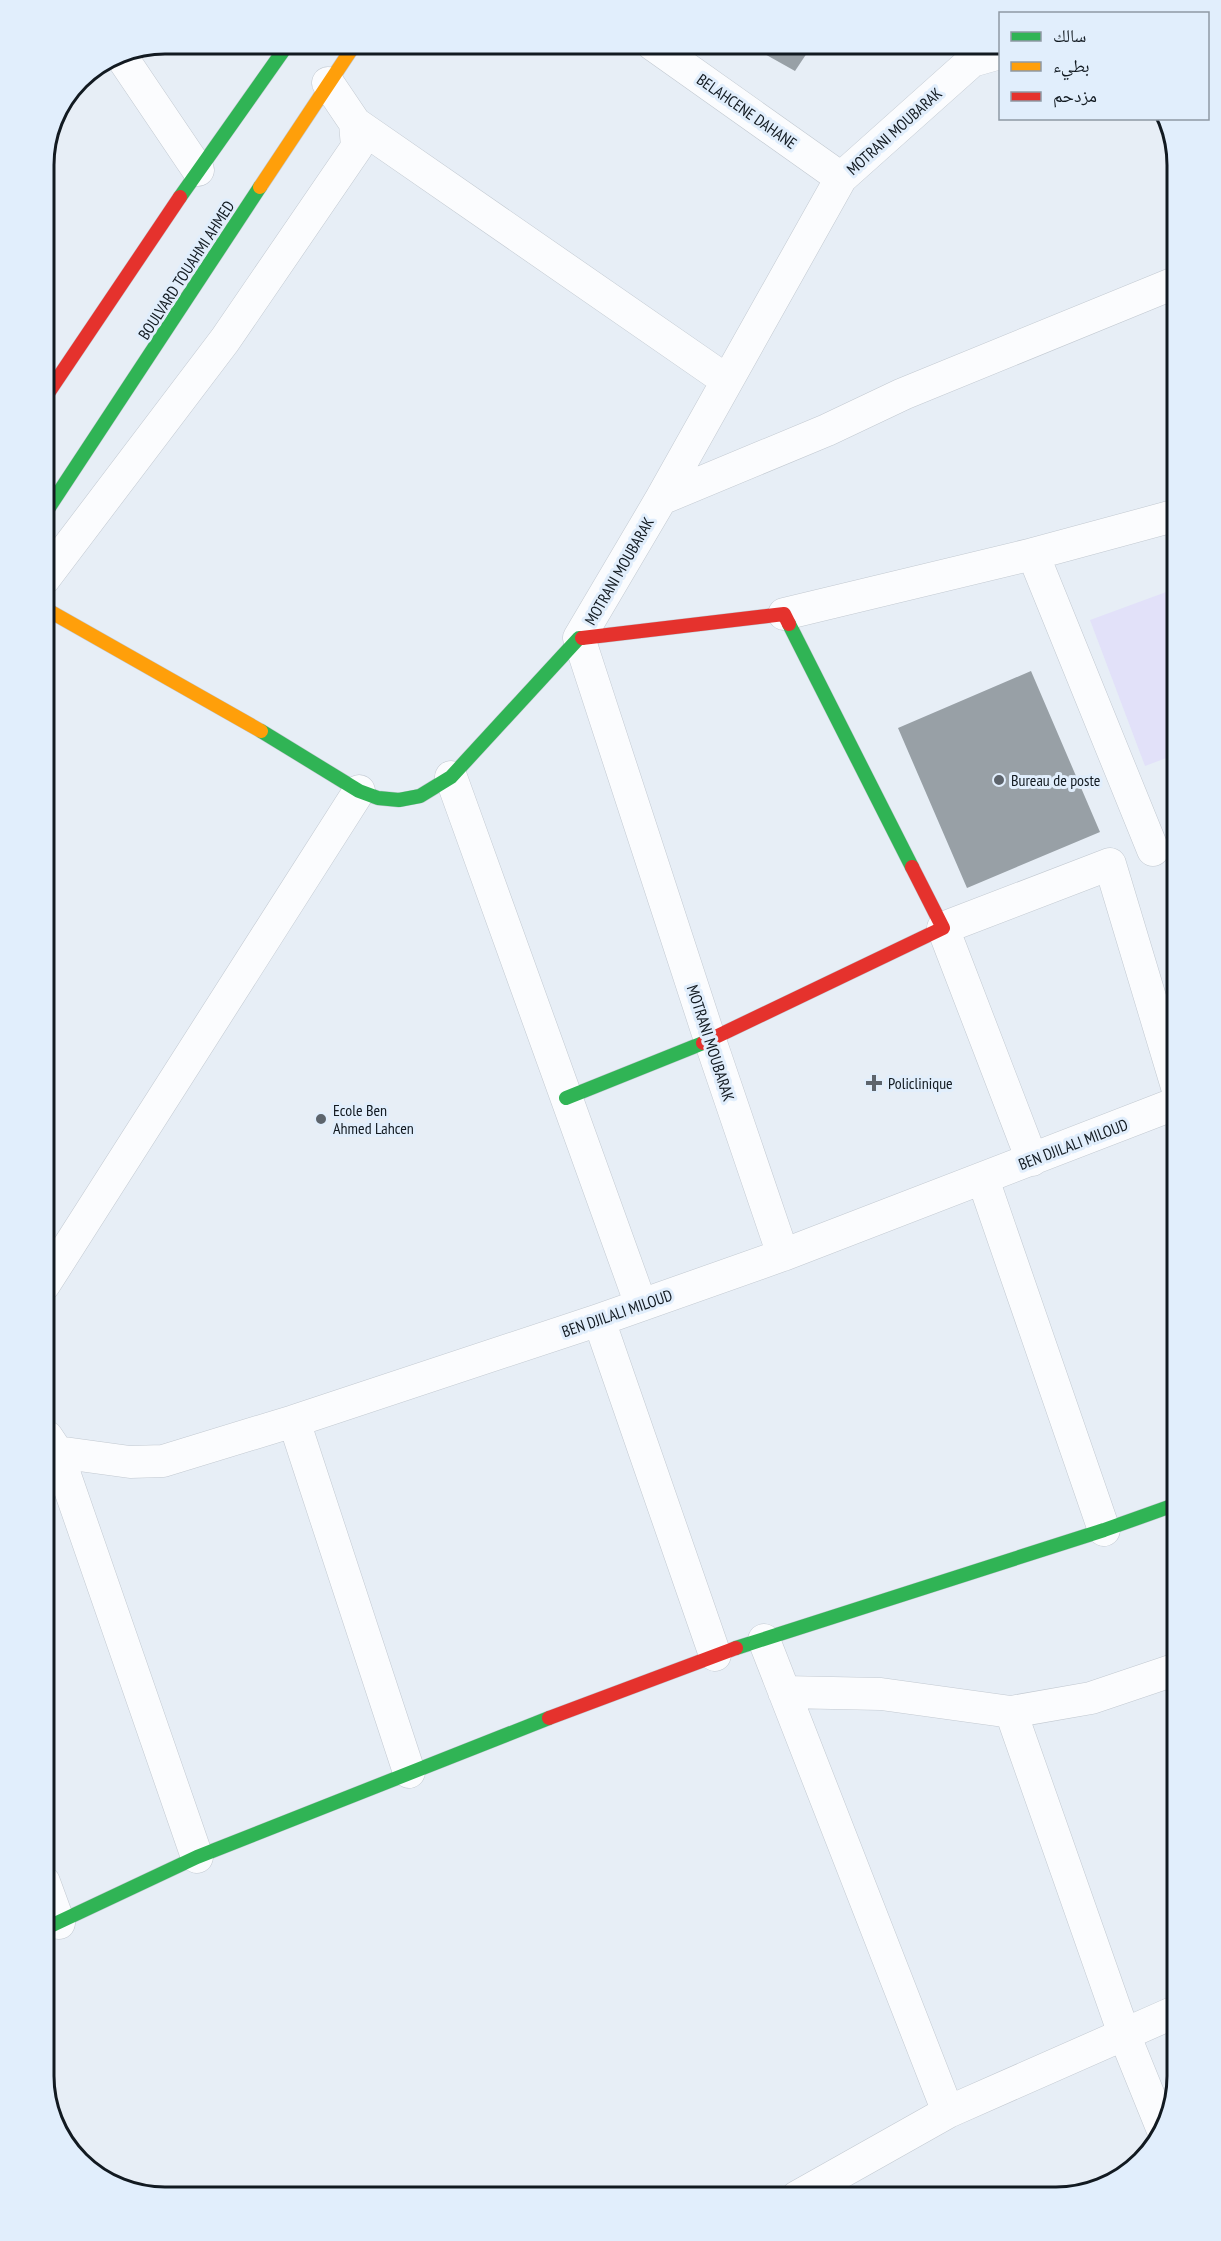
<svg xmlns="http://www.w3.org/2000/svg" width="1221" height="2241" viewBox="0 0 1221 2241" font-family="'PT Sans Narrow','Noto Naskh Arabic',sans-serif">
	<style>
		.green { fill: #e2e1f9 }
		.building { fill: #98a0a6 }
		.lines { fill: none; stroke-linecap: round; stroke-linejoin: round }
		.street-casing { stroke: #c2c9d1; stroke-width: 33 }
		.fast-casing { stroke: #c2c9d1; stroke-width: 15 }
		.slow-casing { stroke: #c2c9d1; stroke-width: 15 }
		.jam-casing { stroke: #c2c9d1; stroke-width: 15 }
		.street { stroke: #fbfcfe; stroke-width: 32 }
		.fast { stroke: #30b455; stroke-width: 14 }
		.slow { stroke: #ff9f0a; stroke-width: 14 }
		.jam { stroke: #e5322d; stroke-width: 14 }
		.poi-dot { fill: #5d646c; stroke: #e1eefc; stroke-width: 2 }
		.labels { text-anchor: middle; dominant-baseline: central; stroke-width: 6; stroke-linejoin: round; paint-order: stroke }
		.street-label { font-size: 16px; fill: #121a21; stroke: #e1eefc }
		.poi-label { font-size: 16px; fill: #121a21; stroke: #e1eefc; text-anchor: start }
		.rim { fill: none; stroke: #121a21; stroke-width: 3 }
	</style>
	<rect width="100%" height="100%" fill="#e7eef6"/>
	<path class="green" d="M1177,588V754L1145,766L1090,620Z"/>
	<path class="building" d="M747,44H813L795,71Z
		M1031,671L1100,832L967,888L898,728Z"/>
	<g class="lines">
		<defs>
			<path id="street" d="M652,44L841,178
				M119,53L198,170
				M355,123L726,380
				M661,499L827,430L903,394L1177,282
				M1033,554L1177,515
				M44,579L225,340L357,147L355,123L328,83
				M784,614L1033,554L1153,850
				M451,777L641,1305
				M1032,1160L943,928L1110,864L1177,1087
				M983,1179L1104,1530
				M783,1255L710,1040L579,638L661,499L841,178L972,61L1000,53
				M44,1285L359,791
				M599,1320L715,1655
				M294,1421L409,1772
				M47,1437L57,1452L197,1857
				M44,1453L57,1452L130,1462L163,1461L294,1421L599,1320L783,1255L1177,1103
				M764,1640L948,2112
				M784,1692L881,1694L1011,1712L1091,1698L1177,1669
				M1011,1712L1124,2034L1162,2128
				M44,1882L59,1923
				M797,2197L948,2112L1177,2011"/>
			<path id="fast" d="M180,197L288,44
				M44,515L260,187
				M789,624L912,867
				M261,731L359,791L378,798L399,800L420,796L451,777L579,638H582
				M566,1098L703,1043
				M736,1648L1104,1530L1177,1504
				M44,1929L197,1857L549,1718"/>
			<path id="slow" d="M260,187L355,44
				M44,608L261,731"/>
			<path id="jam" d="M44,399L180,197
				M582,638L784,614L789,624
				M703,1043L943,928L912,867
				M549,1718L736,1648"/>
		</defs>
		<use href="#street" class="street-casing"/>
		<use href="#fast" class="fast-casing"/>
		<use href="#slow" class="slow-casing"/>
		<use href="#jam" class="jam-casing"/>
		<use href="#street" class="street"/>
		<use href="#fast" class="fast"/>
		<use href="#slow" class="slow"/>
		<use href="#jam" class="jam"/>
	</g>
	<g class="poi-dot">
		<circle cx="999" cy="780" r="6"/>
		<path d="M871 1074h6v6h6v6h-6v6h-6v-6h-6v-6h6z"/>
		<circle cx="321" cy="1119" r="6"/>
	</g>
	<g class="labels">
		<g class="street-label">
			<text transform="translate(747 111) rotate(35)">BELAHCENE DAHANE</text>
			<text transform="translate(894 131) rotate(-42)">MOTRANI MOUBARAK</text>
			<text transform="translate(186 270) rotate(-57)">BOULVARD TOUAHMI AHMED</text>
			<text transform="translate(619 571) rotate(-60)">MOTRANI MOUBARAK</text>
			<text transform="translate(711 1043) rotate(72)">MOTRANI MOUBARAK</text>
			<text transform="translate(1073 1144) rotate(-21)">BEN DJILALI MILOUD</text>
			<text transform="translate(617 1313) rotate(-19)">BEN DJILALI MILOUD</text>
		</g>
		<g class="poi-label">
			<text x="1011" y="780">Bureau de poste</text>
			<text x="888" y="1083">Policlinique</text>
			<text x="333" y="1110">Ecole Ben<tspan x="333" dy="18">Ahmed Lahcen</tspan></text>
		</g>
	</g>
	<path d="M0 0H1221V2241H0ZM165 54H1056A111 111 0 0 1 1167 165V2076A111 111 0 0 1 1056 2187H165A111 111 0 0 1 54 2076V165A111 111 0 0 1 165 54Z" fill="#e1eefc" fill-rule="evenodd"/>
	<path class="rim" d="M165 54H1056A111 111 0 0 1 1167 165V2076A111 111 0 0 1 1056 2187H165A111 111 0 0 1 54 2076V165A111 111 0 0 1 165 54Z"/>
	<rect x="999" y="12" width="210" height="108" fill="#e1eefc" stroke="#8e99a4" stroke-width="1.5"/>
	<rect x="1011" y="32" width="30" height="9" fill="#30b455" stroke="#8e99a4" stroke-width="1.5"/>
	<text x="1053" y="42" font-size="18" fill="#121a21">سالك</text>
	<rect x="1011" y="62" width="30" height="9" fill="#ff9f0a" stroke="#8e99a4" stroke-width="1.5"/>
	<text x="1053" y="72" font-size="18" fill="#121a21">بطيء</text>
	<rect x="1011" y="92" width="30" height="9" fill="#e5322d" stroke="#8e99a4" stroke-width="1.5"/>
	<text x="1053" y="102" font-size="18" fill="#121a21">مزدحم</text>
</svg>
